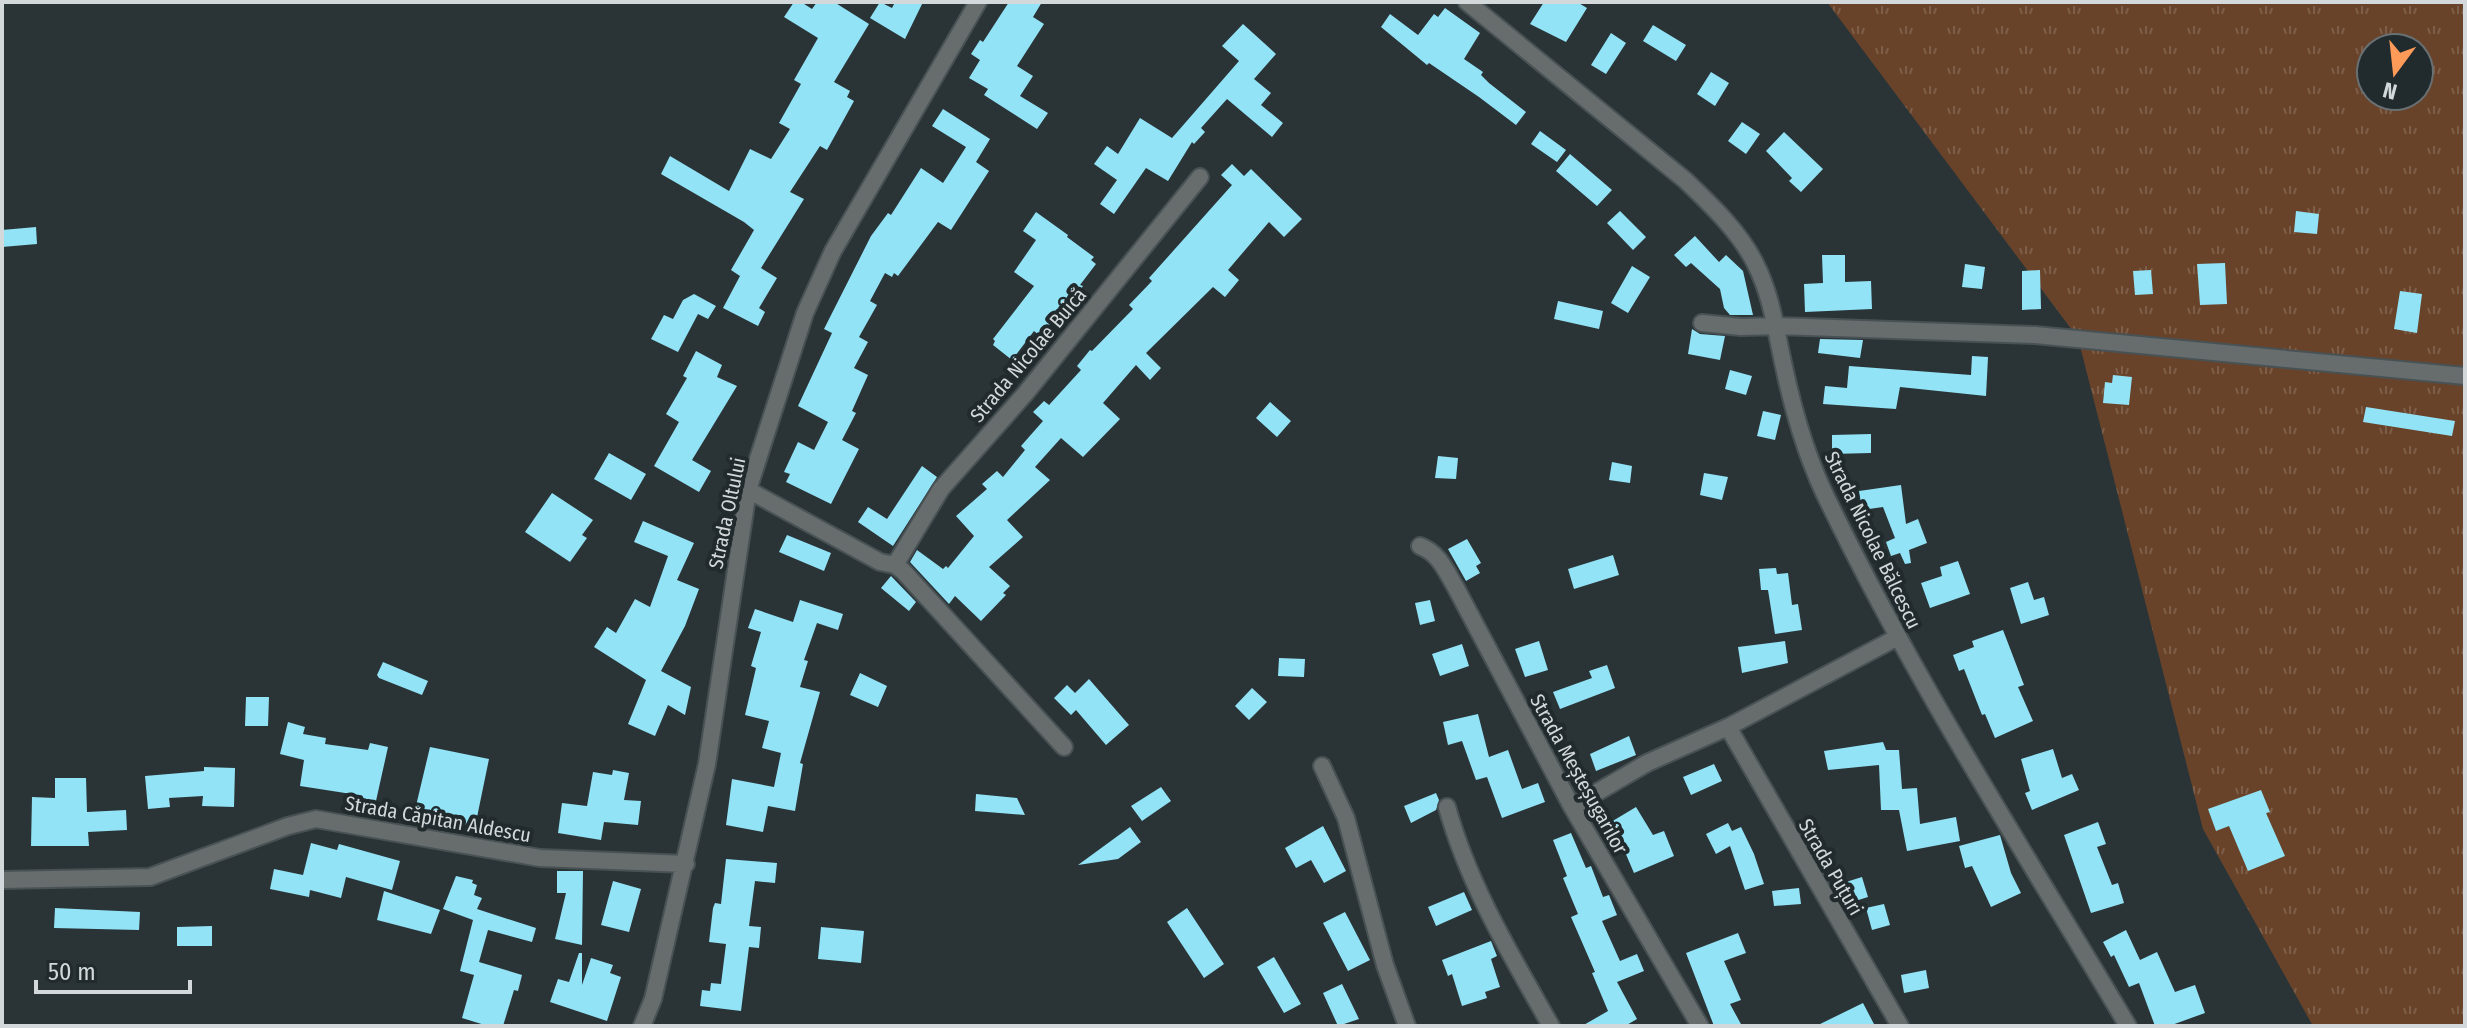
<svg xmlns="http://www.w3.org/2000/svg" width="2467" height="1028" viewBox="0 0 2467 1028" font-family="'Fira Sans Condensed',sans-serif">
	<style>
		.grass { fill: url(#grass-tufts); fill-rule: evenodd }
		.building { fill: #93e3f7 }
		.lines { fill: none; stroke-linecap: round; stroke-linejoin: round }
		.street-casing { stroke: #485255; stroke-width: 20 }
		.street { stroke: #676c6d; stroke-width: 16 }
		.labels { text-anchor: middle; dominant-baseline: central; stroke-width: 8; stroke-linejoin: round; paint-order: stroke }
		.street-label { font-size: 20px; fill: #d3d9db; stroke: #212a2d }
	</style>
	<defs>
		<pattern id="grass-tufts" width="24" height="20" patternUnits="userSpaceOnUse" patternTransform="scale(2)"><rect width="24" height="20" fill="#68432a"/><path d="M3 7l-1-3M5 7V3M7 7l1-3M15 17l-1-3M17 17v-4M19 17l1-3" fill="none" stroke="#7d5e48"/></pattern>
	</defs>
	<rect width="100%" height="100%" fill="#2a3437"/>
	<path class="grass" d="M1827,2H2465V1026H2313L2203,829L2078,338ZM2371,48H2419V96H2371Z"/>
	<path class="building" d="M794,2H801L812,9L817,2H834L869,24L834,82L850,91L847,97L854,101L827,150L820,146L790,192L804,199L761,268L777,278L759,308L765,312L758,326L723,308L740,276L731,270L754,230L744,222L661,174L670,156L729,191L750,149L771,159L790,129L779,123L801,84L794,80L818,38L784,17Z
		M880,2L892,8L895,2H923L905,39L870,18Z
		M1009,2H1042L1033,17L1044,24L1017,66L1033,76L1020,96L1048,113L1037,129L984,95L988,89L969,78L980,60L971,54L980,40L983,42Z
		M1544,2H1577L1587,8L1566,42L1530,24Z
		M1445,8L1480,33L1464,59L1483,72L1481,75L1489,83L1526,112L1516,125L1479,97L1429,63L1427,65L1381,27L1390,14L1418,35L1434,14L1438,17Z
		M1243,24L1276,54L1254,79L1271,93L1261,105L1283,123L1272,137L1227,99L1201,128L1205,132L1194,144L1192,142L1168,181L1146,168L1114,214L1100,204L1117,180L1094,164L1107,146L1118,154L1140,118L1172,138L1239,61L1222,46Z
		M1653,25L1686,45L1676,61L1643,41Z
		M1611,33L1626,43L1606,74L1591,65Z
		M1711,72L1729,83L1715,106L1697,94Z
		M943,109L990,139L976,162L989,171L951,230L938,222L898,276L894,273L892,277L885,273L870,301L877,305L859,337L868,342L854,368L868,375L852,411L856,413L842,440L859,449L831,504L786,482L790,474L784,472L798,442L814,450L828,422L798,406L832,333L824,329L871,236L888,213L891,215L921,168L943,183L966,147L932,126Z
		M1742,122L1760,134L1746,154L1728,141Z
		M1540,131L1566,150L1557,162L1531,144Z
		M1784,132L1823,169L1801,192L1789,181L1792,178L1766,151Z
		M1570,154L1612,190L1597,206L1556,171Z
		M1232,164L1244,176L1251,169L1302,219L1284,237L1269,222L1228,270L1239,280L1225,297L1213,287L1146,353L1161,368L1150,380L1136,365L1103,403L1120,419L1083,457L1061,438L1035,467L1050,480L1007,520L1023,537L989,567L1010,586L1003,593L1006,595L981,621L955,596L949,604L910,562L917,550L943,569L946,566L948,568L974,536L956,516L987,489L982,484L997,471L1003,477L1025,450L1021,446L1043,421L1033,412L1044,401L1049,405L1081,370L1077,366L1090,350L1092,351L1133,309L1129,305L1152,281L1149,278L1232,185L1221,175Z
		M1620,211L1646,237L1633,250L1607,223Z
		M2296,211L2319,214L2317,234L2294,232Z
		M1036,212L1068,235L1067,237L1094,257L1091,260L1096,264L1080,285L1083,286L1068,308L1065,306L1040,336L1034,331L1012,360L993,345L995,341L993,339L1034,286L1014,272L1036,240L1023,231Z
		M36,227L37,244L2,247V230Z
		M1695,236L1719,262L1726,255L1743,271L1753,315H1730L1724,308L1720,289L1691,263L1686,267L1674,255Z
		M1822,255H1845V282L1871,281L1872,309L1805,312L1804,284L1823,283Z
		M2225,263L2227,304L2200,305L2197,264Z
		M1965,264L1985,267L1982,289L1962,287Z
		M1632,266L1650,277L1628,313L1611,303Z
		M2040,270L2041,309L2022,310V271Z
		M2151,270L2153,294L2135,295L2133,271Z
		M2400,291L2422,294L2417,333L2394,329Z
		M694,294L716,306L708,319L698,314L678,352L651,339L664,315L673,319L683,300Z
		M1558,301L1603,311L1599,329L1554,319Z
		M1692,329L1700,334L1725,336L1720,360L1688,354Z
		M1820,339L1863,340L1860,358L1818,353Z
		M696,351L722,365L717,377L737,386L692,460L711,471L699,492L654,466L679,422L666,414L687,378L683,376Z
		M1972,356L1988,357L1986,396L1900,387L1896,409L1823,404L1825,386L1847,388L1849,366L1971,375Z
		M1730,370L1752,376L1746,395L1725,389Z
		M2113,375L2132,377L2129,405L2103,403L2105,382L2112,383Z
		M1270,402L1291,421L1277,437L1256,418Z
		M2366,407L2455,421L2452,436L2363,422Z
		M1763,411L1781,415L1775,440L1757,436Z
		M1871,434V453L1832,454V435Z
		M609,453L646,474L631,500L594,479Z
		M1438,456L1458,458L1456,479L1435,478Z
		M1612,462L1632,466L1630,483L1609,480Z
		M922,466L937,477L893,546L858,522L868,507L887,519Z
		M1704,473L1728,477L1722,500L1700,495Z
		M1901,485L1906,524L1918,519L1927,543L1909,550L1911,563L1905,564L1900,553L1891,556L1886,542L1895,538L1883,507L1862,510L1859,491Z
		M552,493L593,520L582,535L587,538L570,562L525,532Z
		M643,521L694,543L677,580L699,589L685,626L661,671L691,687L685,715L668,705L655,736L628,724L646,680L594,647L607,627L616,633L635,599L650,607L668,556L634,542Z
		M787,535L831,553L824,571L779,552Z
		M1467,539L1481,563L1476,566L1480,573L1466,581L1448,549Z
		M1613,555L1619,575L1574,589L1568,569Z
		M1958,561L1970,594L1930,608L1921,583L1942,576L1940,567Z
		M1776,568L1777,574L1788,573L1792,605L1798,604L1802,630L1775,634L1768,590H1761L1759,569Z
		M891,576L916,602L909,611L881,588Z
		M2028,582L2034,600L2044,597L2049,615L2021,624L2010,588Z
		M800,600L843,614L838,630L817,623L804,660L808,661L800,687L820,692L800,763L803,764L795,811L768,806L763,832L726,825L732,779L774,787L781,753L762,748L769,721L745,715L756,668L751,666L761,632L748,628L755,609L793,622Z
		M1430,600L1435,621L1420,625L1415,603Z
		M2003,630L2024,685L2018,687L2033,721L1995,738L1985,714L1982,715L1964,669L1959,671L1953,655L1974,647L1972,641Z
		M1539,641L1548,670L1525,677L1515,649Z
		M1785,641L1788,663L1742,673L1738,647Z
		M1462,644L1469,666L1440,676L1432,654Z
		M1279,658L1305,659L1304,677L1278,676Z
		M383,662L428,681L422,695L379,678L377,675Z
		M1607,665L1615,688L1560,709L1553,692L1592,678L1589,671Z
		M860,673L887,686L878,707L850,695Z
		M1089,679L1129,725L1106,745L1076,710L1071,715L1054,698L1067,685L1075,693Z
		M1252,688L1267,702L1249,720L1235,706Z
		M246,697H269L268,726H245Z
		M1478,714L1489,757L1508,750L1522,789L1538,783L1545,802L1502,818L1487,777L1476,780L1462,741L1448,745L1443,722Z
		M288,722L305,727L303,734L326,738L325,744L368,750L370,743L388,747L376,801L357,797L358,795L300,786L304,760L280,754Z
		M1629,736L1636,755L1596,771L1590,754Z
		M1883,742L1886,750H1899L1902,789L1917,788L1920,824L1956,817L1960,841L1907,851L1899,810H1881L1879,765L1828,770L1824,751Z
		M430,747L489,759L475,827L458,823L459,820L415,810Z
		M2053,749L2062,778L2072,774L2079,790L2032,810L2025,793L2030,791L2021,759Z
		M1714,764L1722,781L1691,795L1683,777Z
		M204,767L235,768L234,807L202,806L203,796L169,798L170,807L148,809L145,776L204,771Z
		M613,770L629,773L624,800L641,801L638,825L604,822L601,840L558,833L562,803L587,806L593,772L612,775Z
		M55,778H86L87,812L126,810L127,830L88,832L89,846H31L32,797L55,798Z
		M1161,787L1171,801L1142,821L1131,806Z
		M2261,790L2270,812L2266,813L2285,856L2248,871L2229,826L2216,831L2208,809Z
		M1436,793L1439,800L1436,810L1411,823L1404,806Z
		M976,794L1017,798L1025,815L975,811Z
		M1636,807L1653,835L1664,831L1674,856L1634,873L1625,852L1628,851L1611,822Z
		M2098,822L2106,844L2097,847L2112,885L2118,883L2124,903L2091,913L2064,835Z
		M1728,823L1732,831L1741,827L1754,854L1764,884L1745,890L1730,846L1716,854L1706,834Z
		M1323,826L1346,871L1324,883L1311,860L1296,868L1285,848Z
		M1130,827L1141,842L1118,859L1078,865Z
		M1571,833L1586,868L1591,866L1603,897L1609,895L1617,915L1602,921L1620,961L1637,954L1644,971L1617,982L1637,1019L1625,1026H1582L1608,1011L1592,973L1595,972L1571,917L1578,914L1563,878L1567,876L1553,840Z
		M2000,835L2011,873L2021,893L1991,907L1972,866L1965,868L1959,846Z
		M311,843L337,850L339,844L400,861L392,890L346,877L341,898L310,890L309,897L270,889L274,869L303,875Z
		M726,859L777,863L775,883L755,881L749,926L761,927L759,948L749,947L741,1011L700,1006L702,990L710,991L711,983L721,984L726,944L709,942L713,908L715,903L721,904Z
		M557,871H583L582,945L555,939L566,893H557Z
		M456,876L473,880L472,883L477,885L474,895L482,898L477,909L536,928L532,942L488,930L479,962L522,975L518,991L514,990L503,1026H488L462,1018L474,975L460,971L473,920L443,909Z
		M1862,877L1868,897L1852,902L1846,882Z
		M613,881L641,889L629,932L601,925Z
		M1799,888L1801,904L1774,906L1772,891Z
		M384,891L440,910L431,934L377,920Z
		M1464,892L1472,910L1436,926L1428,907Z
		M1884,904L1890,925L1872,930L1866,908Z
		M55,908L140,912L139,930L54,928Z
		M1187,908L1224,964L1204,978L1167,922Z
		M1345,912L1370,960L1348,971L1323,923Z
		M212,926V946H177V927Z
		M821,927L864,931L861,963L818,959Z
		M2126,930L2140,960L2157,952L2175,992L2195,985L2205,1013L2169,1026H2155L2139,983L2129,987L2114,955L2111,957L2103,942Z
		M1738,933L1746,953L1724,961L1741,1000L1730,1004L1742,1026H1714L1686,953Z
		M1491,941L1497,956L1491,959L1500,987L1485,992L1487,998L1462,1006L1452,974L1448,976L1442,960Z
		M579,953H582V985L591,958L613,965L610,973L621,977L607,1021L550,1002L558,979L569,982Z
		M1274,957L1301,1004L1284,1013L1257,967Z
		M1926,970L1929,988L1904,993L1901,975Z
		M1342,984L1359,1019L1338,1026L1323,993Z
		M1863,1003L1875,1026H1816Z"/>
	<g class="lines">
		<defs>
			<path id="street" d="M1467,2L1685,180C1710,204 1739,231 1755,263C1772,296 1776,332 1784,367C1794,414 1808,462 1830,505C1917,685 2026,854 2128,1026
				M1702,323L1741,327L1777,326L2035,335L2465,376
				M748,490L880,562L895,565L903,571L1064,747
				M1420,546C1439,553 1446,571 1456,588L1572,807L1700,1026
				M895,565L941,489L1025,394L1200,177
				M1728,727L1900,1026
				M1322,766L1346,818L1385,965L1407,1026
				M1447,807C1469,886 1511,955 1551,1026
				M1572,807L1647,763L1728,727L1896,638
				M2,880L150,877L288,826L316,819L540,858L686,864
				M642,1026L653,999L707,764L748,490L805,313L833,251L978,2"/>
		</defs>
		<use href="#street" class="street-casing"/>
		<use href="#street" class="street"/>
	</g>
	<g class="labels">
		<g class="street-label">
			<text transform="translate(1028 355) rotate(-50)">Strada Nicolae Buică</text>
			<text transform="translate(727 513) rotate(-78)">Strada Oltului</text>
			<text transform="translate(1873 540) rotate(64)">Strada Nicolae Bălcescu</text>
			<text transform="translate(1579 774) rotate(61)">Strada Meșteșugarilor</text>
			<text transform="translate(438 819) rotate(10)">Strada Căpitan Aldescu</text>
			<text transform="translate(1831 867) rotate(60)">Strada Puțuri</text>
		</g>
	</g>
	<rect width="2467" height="1028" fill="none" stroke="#d3d9db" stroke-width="8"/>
	<g transform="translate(2395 72) rotate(195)"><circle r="38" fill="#212a2d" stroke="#687073" stroke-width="2"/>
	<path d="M0-6L14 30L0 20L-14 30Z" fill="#fe9b58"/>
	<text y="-12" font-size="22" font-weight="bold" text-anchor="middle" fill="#d3d9db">N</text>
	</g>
	<path d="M36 980v12h154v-12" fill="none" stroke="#d3d9db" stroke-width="4"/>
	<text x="48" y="980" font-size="24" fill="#d3d9db" stroke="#212a2d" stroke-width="6" paint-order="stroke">50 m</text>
</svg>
